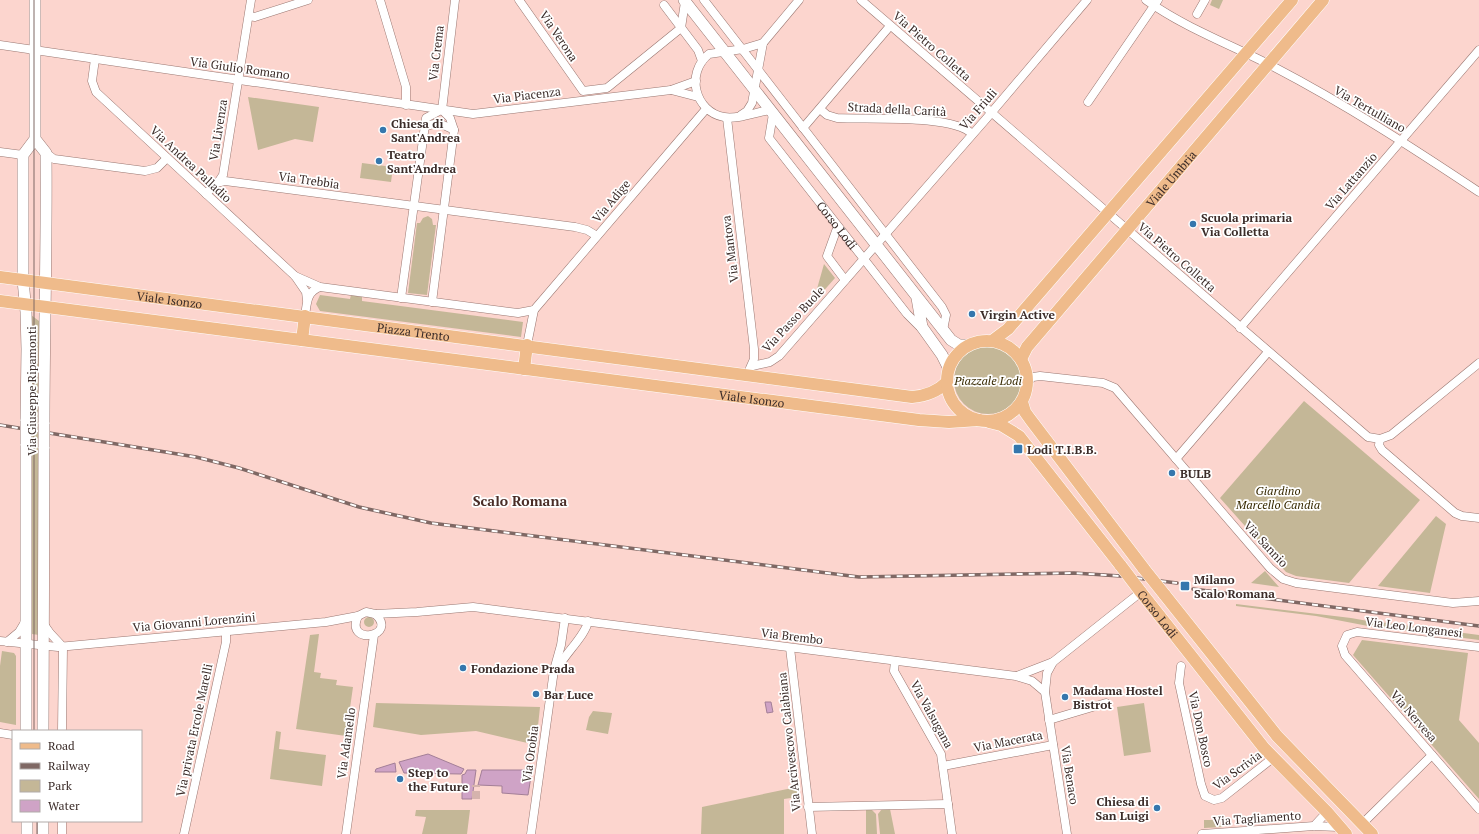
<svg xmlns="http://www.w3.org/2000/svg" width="1479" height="834" viewBox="0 0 1479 834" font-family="'PT Serif',serif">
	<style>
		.green { fill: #c4b797 }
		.water { fill: #cfa3c6; stroke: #a37f97 }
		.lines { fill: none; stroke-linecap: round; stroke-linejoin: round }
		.street-tunnel { stroke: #d5b3ad; stroke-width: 8; stroke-dasharray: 8 4; stroke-linecap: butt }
		.street-casing { stroke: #9a7771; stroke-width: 9 }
		.secondary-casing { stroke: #9a7771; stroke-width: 12 }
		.primary-casing { stroke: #fff; stroke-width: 13 }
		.street { stroke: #fff; stroke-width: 8 }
		.secondary { stroke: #fff; stroke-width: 11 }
		.primary { stroke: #efbb8b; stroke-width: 12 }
		.tram { stroke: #7f6864; stroke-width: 1 }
		.rail-casing { stroke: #7f6864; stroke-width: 3.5 }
		.rail { stroke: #fff; stroke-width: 2; stroke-dasharray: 6; stroke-linecap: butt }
		.secondary-bridge-casing { stroke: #9a7771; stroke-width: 12; stroke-linecap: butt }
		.primary-bridge-casing { stroke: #fff; stroke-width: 13; stroke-linecap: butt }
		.secondary-bridge { stroke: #fff; stroke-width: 11 }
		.primary-bridge { stroke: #efbb8b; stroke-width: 12 }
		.poi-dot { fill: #3577ad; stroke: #fff; stroke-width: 1.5 }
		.labels { text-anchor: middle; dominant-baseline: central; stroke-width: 3.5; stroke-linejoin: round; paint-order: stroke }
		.street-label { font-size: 12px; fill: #3b2c29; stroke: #fff }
		.poi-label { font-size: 12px; font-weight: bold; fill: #3b2c29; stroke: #fff; text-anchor: start }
		.park-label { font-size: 12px; font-style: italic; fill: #372900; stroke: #fff }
		.quarter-label { font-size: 14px; font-weight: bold; fill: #4a2d27; stroke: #fff }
	</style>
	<rect width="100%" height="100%" fill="#fcd5ce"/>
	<path class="green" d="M1212,0H1223L1219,9L1210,5Z
		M248,97L319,107L313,142L295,139L258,150Z
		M362,163L393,167L391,182L360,178Z
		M428,216L432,219L433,225H436L427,295L408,293L417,223H420L423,218Z
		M824,264L835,278L813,303Z
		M320,295L350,299L351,295L362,297V301L523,322L521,337L320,311L316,304Z
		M31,315L39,321V635L32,634Z
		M954 380a34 34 0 1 1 68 0a34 34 0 1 1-68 0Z
		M1304,401L1420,500L1349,583L1296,576L1286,572L1220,498Z
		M1436,516L1446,524L1430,593L1378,586Z
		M1265,571L1279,587L1251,583Z
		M1236,604L1351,618L1368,621V626L1316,616L1236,606Z
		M364 622a5 5 0 1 1 10 0a5 5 0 1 1-10 0Z
		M1372,621L1479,635V640L1371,626Z
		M319,634L314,672L321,673L320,678L337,680L336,685L353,687L346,736L296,729L310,635Z
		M1362,640L1468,653L1459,720L1479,743V799L1353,655Z
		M2,651L14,653L16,656V725L0,722V666Z
		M376,703L540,707L536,745L476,731L421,735L373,727Z
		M1144,703L1151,752L1124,756L1117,707Z
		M593,711L612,713L608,734L586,730L589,717Z
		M276,731L281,732L279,749L326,755L322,786L270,779Z
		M797,787L798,797L784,799V834H701L702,807Z
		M866,809H871L876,814L877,834H866Z
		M882,809H890L895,834H880L878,814Z
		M416,810H470L467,834H422L426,817L415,816Z
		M1204,820H1217L1223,827L1204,828Z"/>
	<path class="water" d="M765,702H771L773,712L767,713Z
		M428,754L464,769L461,774L404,773L399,762Z
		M395,763L396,772H375L376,769Z
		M467,770H476L472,799H462V775L465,774Z
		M482,770H532L528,795L502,793V786L478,785Z"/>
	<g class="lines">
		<path class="street-tunnel" d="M476,799V785"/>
		<defs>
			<g id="street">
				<path d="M380,0L406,87V105"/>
				<path d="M519,0L583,91L607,88L681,28"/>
				<path d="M704,0L942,307L946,315L943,330"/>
				<path d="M861,0L1368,437L1380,439L1391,435L1479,363"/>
				<path d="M1146,0C1185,28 1232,45 1274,67C1345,104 1413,148 1479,192"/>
				<path d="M664,5L698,50L702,61"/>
				<path d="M1197,14L1205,0"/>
				<path d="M249,16L255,17L308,0"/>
				<path d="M681,28L685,2"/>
				<path d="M763,43L743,49L709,54C685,73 695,112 724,117C737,120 756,112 770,110"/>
				<path d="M0,45L473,114L671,90L696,81"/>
				<path d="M95,59L92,81L96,92L295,276L306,292L307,300"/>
				<path d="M671,90L698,97"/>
				<path d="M1088,102L1158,0"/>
				<path d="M820,109L827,115L837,118C866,120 953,114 972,134"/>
				<path d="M442,110L455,0"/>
				<path id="s1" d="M773,114L769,138L907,314L923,330"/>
				<path d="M741,115L747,111L752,103L763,43L799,0"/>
				<path d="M727,118L754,349V359L750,368"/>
				<path d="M425,126L439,123L454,130"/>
				<path d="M803,128L890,26"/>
				<path d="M0,152L23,155"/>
				<path d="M46,153L54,159L145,171L157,168L167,158"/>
				<path d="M219,181L223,175L251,0"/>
				<path d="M206,194L216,183L225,181L575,227L587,230L597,236"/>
				<path d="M839,228L836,231L827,256L845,280"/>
				<path d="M295,276L320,287L518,313L534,310L706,109"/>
				<path d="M401,298L426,118L441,110"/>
				<path d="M432,302L454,130L450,118L442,110"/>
				<path d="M305,316C307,304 306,292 320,287"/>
				<path d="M1240,328L1479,50"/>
				<path d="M527,345L534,310"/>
				<path d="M752,366L770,362L779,356L986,119L1087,0"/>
				<path d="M1028,381L1033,377L1040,376L1103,383L1115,388L1270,568L1283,579L1296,583L1453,603L1479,601"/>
				<path d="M1380,439L1379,445L1382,450L1455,513L1462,516L1479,518"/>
				<path d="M1176,459L1268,352"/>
				<path d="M358,616C344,647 400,636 375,614"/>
				<path d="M43,623L50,633L63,647"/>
				<path d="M0,641L58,647L326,622L358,616L366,612L375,614L417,612L473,607L1016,676L1032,681L1045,692"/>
				<path d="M7,642L19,632L25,622"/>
				<path d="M1479,647L1357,632L1347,635L1342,646L1345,655L1479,809"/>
				<path d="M790,648L812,834"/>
				<path d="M895,661L894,671L941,754L952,834"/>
				<path d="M1053,662L1047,673L1045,692L1067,834"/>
				<path d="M559,666C566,653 587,633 588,621"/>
				<path d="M1181,666L1179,683L1201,784L1205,796L1214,800L1222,798L1273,758"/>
				<path d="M1017,676L1053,662L1141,592"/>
				<path d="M1049,720L1106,703"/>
				<path d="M62,731L63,647"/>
				<path d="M0,733L13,735"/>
				<path d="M943,766L1053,745"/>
				<path d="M808,807L948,804"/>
				<path d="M1362,824L1432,755"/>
				<path d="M1314,826L1327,812"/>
				<path d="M62,834V821"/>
				<path d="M184,834L226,642V631"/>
				<path d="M346,834L374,635"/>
				<path d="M531,834L554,670L561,645L565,618"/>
				<path d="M1202,834L1314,826L1338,827"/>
			</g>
			<path id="secondary" d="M684,0L951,340L959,345H968
				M35,139L46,153C47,243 44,334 44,424
				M917,298L922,327L942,355L949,369
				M26,421L27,349L26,312L23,280V155L35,139V0
				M26,731V444
				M43,731L44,447
				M27,821V834
				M43,821V834"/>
			<g id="primary">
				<path id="s2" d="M0,277L912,397C925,396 938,391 947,382"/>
				<path id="s3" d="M0,301L919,420L949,422L979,420"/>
				<path d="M302,340L305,316"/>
				<circle cx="987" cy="381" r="40"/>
				<path d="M992,341L1008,329L1292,0"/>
				<path id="s4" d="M1021,359L1027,347L1323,0"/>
				<path d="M524,369L527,345"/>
				<path d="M1022,402L1025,412L1030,419L1144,569"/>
				<path d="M989,422L1001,425L1019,436L1121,566"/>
				<path id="s5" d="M1140,591L1264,748L1327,812L1346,834"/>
				<path d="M1164,594L1277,736L1372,834"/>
			</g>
		</defs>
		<use href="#street" class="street-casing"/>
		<use href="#secondary" class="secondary-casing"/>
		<use href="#primary" class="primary-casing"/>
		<use href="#street" class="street"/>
		<use href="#secondary" class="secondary"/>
		<use href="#primary" class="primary"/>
		<path class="tram" d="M34,731V0
			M37,834V821"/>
		<defs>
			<path id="rail" d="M0,425L196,457L239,468L359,507L431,523L859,577L1074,573L1120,576L1177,583
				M1193,589L1479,626"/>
		</defs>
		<use href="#rail" class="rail-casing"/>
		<use href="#rail" class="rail"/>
		<defs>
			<path id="secondary-bridge" d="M26,444V421
				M44,447V424"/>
			<path id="primary-bridge" d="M1121,566L1140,591
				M1144,569L1164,594"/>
		</defs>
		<use href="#secondary-bridge" class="secondary-bridge-casing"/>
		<use href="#primary-bridge" class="primary-bridge-casing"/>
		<use href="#secondary-bridge" class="secondary-bridge"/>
		<use href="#primary-bridge" class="primary-bridge"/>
	</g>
	<g class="poi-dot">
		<circle cx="383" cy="130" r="4"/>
		<circle cx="379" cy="161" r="4"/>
		<circle cx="1193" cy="224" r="4"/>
		<circle cx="972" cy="314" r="4"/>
		<rect x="1013" y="444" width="10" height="10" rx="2"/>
		<circle cx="1172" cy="473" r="4"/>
		<rect x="1180" y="581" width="10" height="10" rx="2"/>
		<circle cx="463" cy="668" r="4"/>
		<circle cx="536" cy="694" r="4"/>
		<circle cx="1065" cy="697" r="4"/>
		<circle cx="400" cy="779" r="4"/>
		<circle cx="1157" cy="808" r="4"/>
	</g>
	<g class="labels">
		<g class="street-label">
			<text transform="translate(559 36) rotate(56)">Via Verona</text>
			<text transform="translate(932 46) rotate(41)">Via Pietro Colletta</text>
			<text transform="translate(436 53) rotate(-83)">Via Crema</text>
			<text transform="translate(240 68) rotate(8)">Via Giulio Romano</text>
			<text transform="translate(527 95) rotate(-7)">Via Piacenza</text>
			<text transform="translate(897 109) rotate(3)">Strada della Carità</text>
			<text transform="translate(978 109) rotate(-49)">Via Friuli</text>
			<text transform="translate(1370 109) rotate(30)">Via Tertulliano</text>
			<text transform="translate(218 130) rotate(-81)">Via Livenza</text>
			<text transform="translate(191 164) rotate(43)">Via Andrea Palladio</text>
			<text stroke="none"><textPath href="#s4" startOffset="235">Viale Umbria</textPath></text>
			<text transform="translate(309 180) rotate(8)">Via Trebbia</text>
			<text transform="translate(1351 181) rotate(-49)">Via Lattanzio</text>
			<text transform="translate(611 201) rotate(-50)">Via Adige</text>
			<text stroke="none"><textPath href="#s1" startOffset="135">Corso Lodi</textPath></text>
			<text transform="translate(730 249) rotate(-97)">Via Mantova</text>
			<text transform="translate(1177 257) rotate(41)">Via Pietro Colletta</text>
			<text stroke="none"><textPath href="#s2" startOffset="171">Viale Isonzo</textPath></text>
			<text transform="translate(793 319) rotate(-47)">Via Passo Buole</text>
			<text stroke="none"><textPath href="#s2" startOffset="417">Piazza Trento</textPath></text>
			<text transform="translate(31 391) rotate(-90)">Via Giuseppe Ripamonti</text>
			<text stroke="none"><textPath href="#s3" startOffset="758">Viale Isonzo</textPath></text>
			<text transform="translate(1266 544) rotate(47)">Via Sannio</text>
			<text stroke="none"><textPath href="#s5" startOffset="29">Corso Lodi</textPath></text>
			<text transform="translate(194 622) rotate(-5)">Via Giovanni Lorenzini</text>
			<text transform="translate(1414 627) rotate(7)">Via Leo Longanesi</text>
			<text transform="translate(792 636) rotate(7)">Via Brembo</text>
			<text transform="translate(932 714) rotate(61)">Via Valsugana</text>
			<text transform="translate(1414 716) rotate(49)">Via Nervesa</text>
			<text transform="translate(1201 729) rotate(78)">Via Don Bosco</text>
			<text transform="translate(194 730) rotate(-78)">Via privata Ercole Marelli</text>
			<text transform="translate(1008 741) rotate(-11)">Via Macerata</text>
			<text transform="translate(789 742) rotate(-96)">Via Arcivescovo Calabiana</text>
			<text transform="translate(346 743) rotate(-82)">Via Adamello</text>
			<text transform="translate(530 754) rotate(-82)">Via Orobia</text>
			<text transform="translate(1237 770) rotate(-36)">Via Scrivia</text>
			<text transform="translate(1070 775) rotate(81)">Via Benaco</text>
			<text transform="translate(1257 818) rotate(-4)">Via Tagliamento</text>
		</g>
		<g class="poi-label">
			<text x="391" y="123">Chiesa di<tspan x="391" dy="14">Sant'Andrea</tspan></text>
			<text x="387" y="154">Teatro<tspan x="387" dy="14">Sant'Andrea</tspan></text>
			<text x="1201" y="217">Scuola primaria<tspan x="1201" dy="14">Via Colletta</tspan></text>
			<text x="980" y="314">Virgin Active</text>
			<text x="1027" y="449">Lodi T.I.B.B.</text>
			<text x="1180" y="473">BULB</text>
			<text x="1194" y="579">Milano<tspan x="1194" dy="14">Scalo Romana</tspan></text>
			<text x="471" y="668">Fondazione Prada</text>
			<text x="1073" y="690">Madama Hostel<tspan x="1073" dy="14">Bistrot</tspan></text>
			<text x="544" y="694">Bar Luce</text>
			<text x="408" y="772">Step to<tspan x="408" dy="14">the Future</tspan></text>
			<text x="1149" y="801" text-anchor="end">Chiesa di<tspan x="1149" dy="14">San Luigi</tspan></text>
		</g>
		<g class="park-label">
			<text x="988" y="380">Piazzale Lodi</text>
			<text x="1278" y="490">Giardino<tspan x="1278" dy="14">Marcello Candia</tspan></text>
		</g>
		<g class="quarter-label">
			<text x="520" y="500">Scalo Romana</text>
		</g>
	</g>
	<rect x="12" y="730" width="130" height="92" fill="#ffffff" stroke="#b1aba9"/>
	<rect x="20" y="743" width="20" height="6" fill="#efbb8b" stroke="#b1aba9"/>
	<text x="48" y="750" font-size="12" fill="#3b2c29">Road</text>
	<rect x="20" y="763" width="20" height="6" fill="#7f6864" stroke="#b1aba9"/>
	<text x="48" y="770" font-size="12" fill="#3b2c29">Railway</text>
	<rect x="20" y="780" width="20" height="12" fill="#c4b797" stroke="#b1aba9"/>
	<text x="48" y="790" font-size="12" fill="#3b2c29">Park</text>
	<rect x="20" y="800" width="20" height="12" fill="#cfa3c6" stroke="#b1aba9"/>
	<text x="48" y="810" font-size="12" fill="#3b2c29">Water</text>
</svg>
